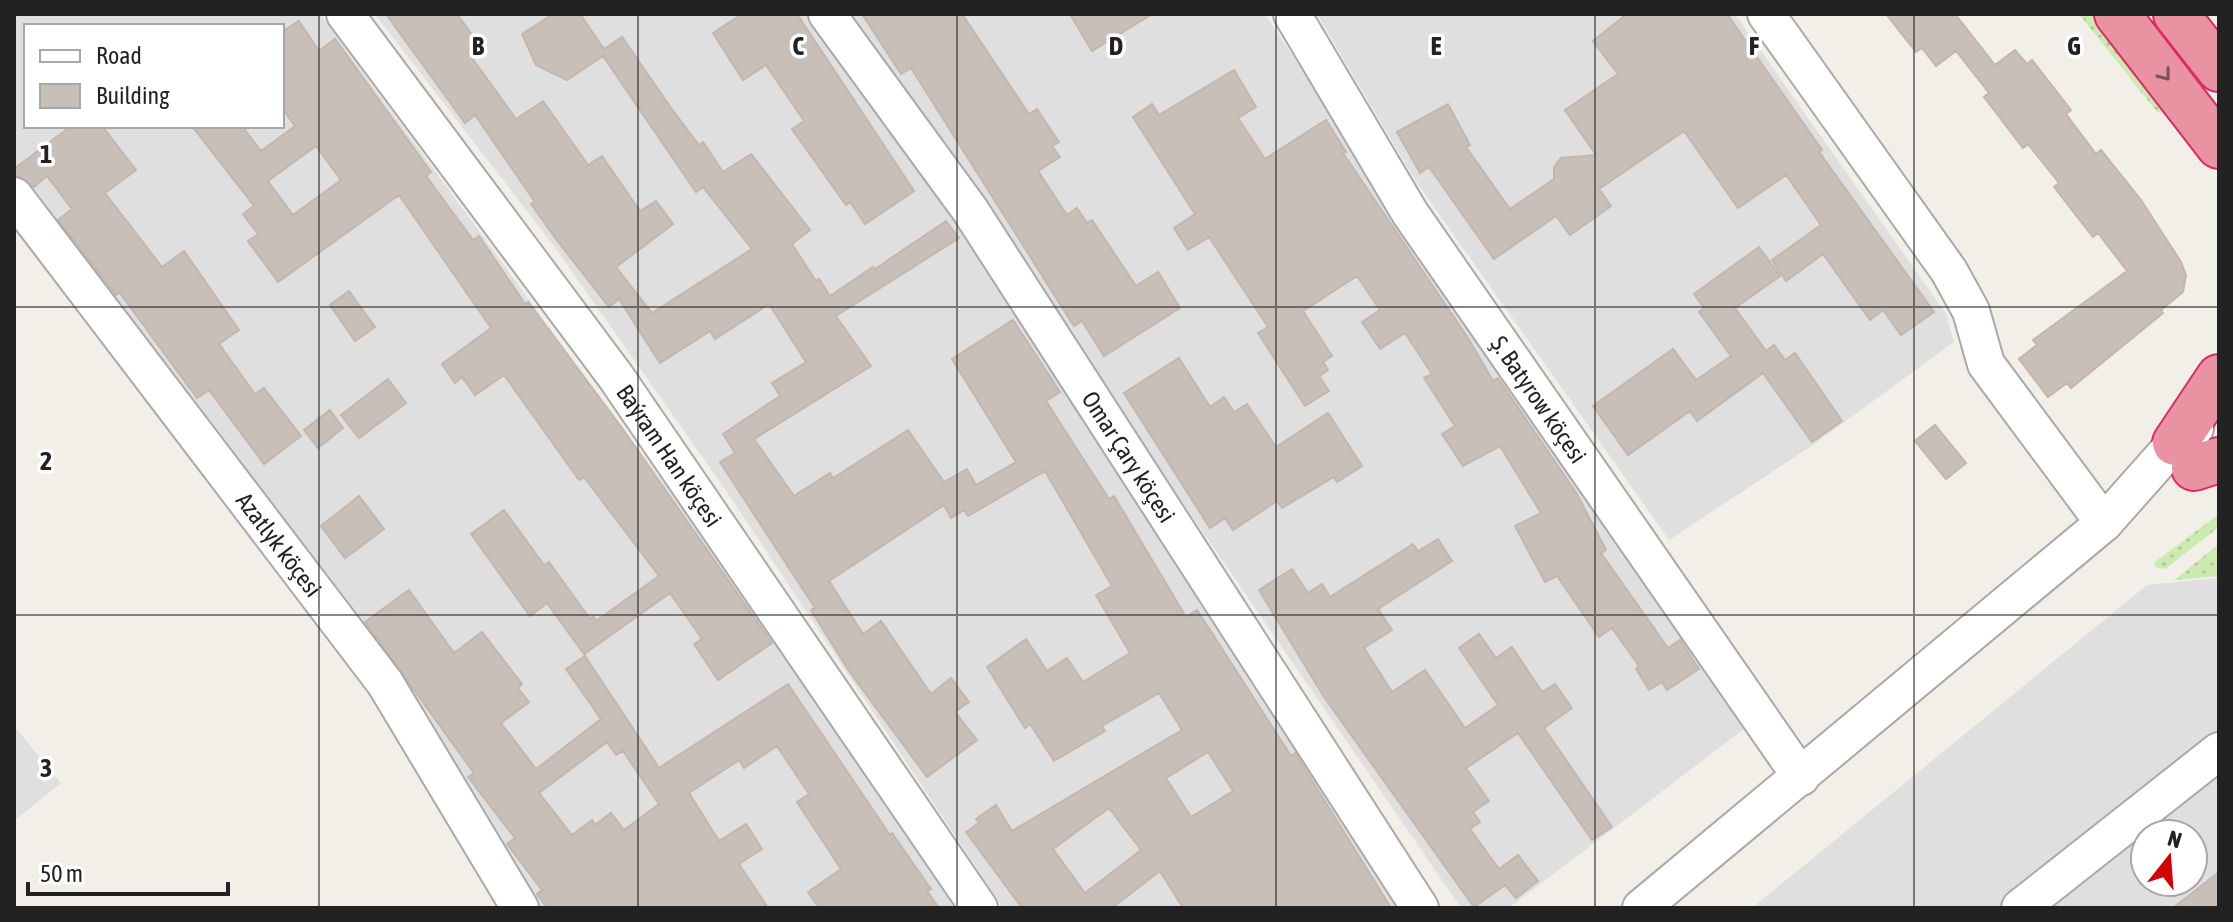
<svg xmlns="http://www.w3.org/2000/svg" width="2233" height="922" viewBox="0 0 2233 922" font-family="'Asap Condensed',sans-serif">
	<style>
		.residential { fill: #e0dfdf; fill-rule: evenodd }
		.grass { fill: url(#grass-dots) }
		.building { fill: #c7bfb8; stroke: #c4b6ab; stroke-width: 2; fill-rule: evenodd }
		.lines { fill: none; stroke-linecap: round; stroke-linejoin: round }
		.minor-casing { stroke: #a9a9a9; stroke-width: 40 }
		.highway-casing { stroke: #dc2a67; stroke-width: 48 }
		.minor { stroke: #fff; stroke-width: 36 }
		.highway { stroke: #e892a2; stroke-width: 44 }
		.oneway { stroke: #7b545c }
		.grid { fill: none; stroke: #222; stroke-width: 2; stroke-opacity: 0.55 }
		.labels { text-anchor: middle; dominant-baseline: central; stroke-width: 7; stroke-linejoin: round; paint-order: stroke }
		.street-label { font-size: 24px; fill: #222; stroke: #fff }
		.grid-label { font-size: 26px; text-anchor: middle; font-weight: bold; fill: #222; stroke: #fff; stroke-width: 7; stroke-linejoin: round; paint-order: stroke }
	</style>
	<defs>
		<pattern id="grass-dots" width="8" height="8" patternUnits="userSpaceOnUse" patternTransform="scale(2)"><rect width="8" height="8" fill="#cdebb0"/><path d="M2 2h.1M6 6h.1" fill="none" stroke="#b0c997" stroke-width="1.8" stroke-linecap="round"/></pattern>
	</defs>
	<rect width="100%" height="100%" fill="#f2efe9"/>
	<path class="residential" d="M14,14H320L717,556L960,908H538L475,809L481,804L14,177ZM26,26H282V126H26Z
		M375,14H806L905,149L1081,412L1400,908H1003L727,492L554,246Z
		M849,14H1265L1546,441L1744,729L1509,908H1461L1067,334L981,194Z
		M1317,14H1735L1946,314L1954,342L1813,445L1669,540L1415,180Z
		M2219,578V908H1752L2147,585ZM2145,834H2193V882H2145Z
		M14,726L61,783L14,821Z"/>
	<path class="grass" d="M2079,14H2094L2166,105L2165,113L2157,112Z
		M2219,514V527L2165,569L2154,567L2156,561Z
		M2219,544V576L2174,580Z"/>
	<path class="building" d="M386,14H457L478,43L467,51L516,119L543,101L588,165L602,156L640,211L656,201L673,224L616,267L652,313L752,249L703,187L696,192L603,56L567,80L536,65L522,34L553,14H580L604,49L622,37L671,108L699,145L703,142L723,172L751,154L810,230L792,244L816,281L819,279L830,296L873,267L877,273L875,269L946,221L959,238L836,316L871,366L754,439L794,496L830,473L833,478L908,430L944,482L967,469L976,485L1016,462L952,359L1013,320L1060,392L1046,401L1109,499L1114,496L1186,617L1197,610L1291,756L1295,753L1391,908H1183L1160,871L1112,908H1022L966,832L979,823L976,819L996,805L1012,831L1182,730L1159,693L1102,726L1105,731L1054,761L1030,724L1025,728L987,667L1026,639L1047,671L1067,658L1083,682L1130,653L1096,595L1112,586L1045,471L968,516L964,510L951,518L944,505L829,581L863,634L881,621L931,694L951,678L969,702L955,712L977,740L927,777L849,671L811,610L815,608L720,462L735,453L723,434L780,396L772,383L806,362L769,304L715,339L710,331L660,363L619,299L609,307L556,239L531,204L535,202L475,115L465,123ZM1208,752L1233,791L1191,817L1166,778ZM1109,808L1141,850L1085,893L1053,849Z
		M742,14H797L914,191L865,224L850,202L846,205L792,129L804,121L766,65L743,80L713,33Z
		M862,14H962L1029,114L1037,109L1059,142L1052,146L1060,157L1038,171L1067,215L1077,208L1087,223L1092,220L1136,286L1158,272L1180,308L1104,356L1082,321L1074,326L911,68L901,74Z
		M1070,14H1152L1092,51Z
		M1627,14H1727L1822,150L1819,152L1934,312L1901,335L1883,310L1870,320L1823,254L1786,281L1772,260L1821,225L1786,175L1738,208L1684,131L1599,189L1611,206L1570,235L1556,216L1494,259L1429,167L1420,173L1397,132L1448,104L1470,145L1466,147L1510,209L1554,179V167L1561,158L1596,155L1565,110L1618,74L1593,41Z
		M1886,14H1955L1995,65L2015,50L2027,64L2032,60L2071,110L2066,114L2096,154L2101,150L2141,200L2181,262L2186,275L2183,292L2161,310L2163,313L2071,388L2067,383L2048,397L2019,359L2037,345L2033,340L2127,271L2098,233L2093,237L2054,187L2059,183L2028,144L2023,148L1984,97L1989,93L1956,51L1936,66L1922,48L1916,52Z
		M299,21L319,51L335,39L431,172L426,176L473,240L479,236L525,304L528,302L622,428L772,643L718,680L694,644L702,639L670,593L584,654L547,603L530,616L471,534L504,510L544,565L549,562L590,619L593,616L596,621L659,576L584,477L579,480L504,375L475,395L462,377L455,383L442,364L491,328L399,195L278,282L248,241L258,234L243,214L254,206L192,126H242L261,151L295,126L282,108V32ZM316,146L341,180L293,215L268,181Z
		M1234,70L1256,107L1238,118L1265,159L1326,120L1346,152L1343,153L1468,338L1493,381L1498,378L1577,494L1606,550L1601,553L1668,648L1680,640L1699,669L1667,690L1662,682L1649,690L1636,669L1639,666L1612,628L1599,637L1557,576L1545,582L1515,526L1541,513L1500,446L1463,466L1442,434L1455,426L1424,378L1432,374L1405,333L1380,349L1362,322L1380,310L1357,276L1303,311L1332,356L1323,362L1328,370L1319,376L1329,391L1305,406L1258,333L1268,327L1209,237L1188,250L1174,228L1195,214L1133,117L1152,104L1159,115Z
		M71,126H102L136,170L105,193L162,267L184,251L239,330L219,344L255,394L264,388L301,436L264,464L209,390L197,398L119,292L116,295L58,220L72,209L47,176L34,187L14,174V169Z
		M1759,247L1780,276L1735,308L1766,351L1774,345L1785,360L1795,353L1842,421L1812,442L1763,373L1697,421L1690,411L1628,455L1593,406L1673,349L1696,380L1731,356L1699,312L1704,308L1694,294Z
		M349,291L375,327L355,341L330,305Z
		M1179,358L1210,407L1224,397L1234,412L1247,404L1276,447L1328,413L1362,466L1337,482L1334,477L1282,508L1277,501L1233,530L1225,518L1210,528L1124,393Z
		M388,379L406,403L359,438L341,415Z
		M330,410L343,428L318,448L304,430Z
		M1935,425L1966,463L1946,479L1915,441Z
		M359,496L384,529L345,558L321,526Z
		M1438,539L1452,561L1378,609L1392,630L1364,648L1392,692L1425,670L1465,728L1498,705L1459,648L1479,634L1496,658L1512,647L1542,692L1555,684L1572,708L1544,728L1612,827L1592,840L1518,733L1466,768L1489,801L1473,812L1480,822L1470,829L1499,869L1518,855L1538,881L1516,898L1505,885L1474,907L1324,697L1259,590L1292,569L1308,593L1322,584L1330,597L1413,544L1418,551Z
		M409,590L454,653L482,632L522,684L518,688L529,702L501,723L536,769L601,719L566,669L585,656L659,768L788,684L890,835L892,833L931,889L927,891L939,908H819L808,892L841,869L797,802L809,794L777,746L744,768L739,760L689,793L719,841L746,824L762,849L739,864L768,908H547L537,894L542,890L507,844L515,838L468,777L474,773L365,622ZM607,742L616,755L623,751L659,804L624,830L611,813L595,825L592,820L572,835L539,793Z
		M2219,872V908H2173Z"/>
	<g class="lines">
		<defs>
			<g id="minor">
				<path id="s1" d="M345,14L616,377L979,908"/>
				<path id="s2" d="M827,14L970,210L1420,908"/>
				<path id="s3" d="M1292,14L1410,213L1801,777"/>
				<path d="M1766,14L1949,271L1971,311L1986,364L2104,523"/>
				<path id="s4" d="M14,196L385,683L520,908"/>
				<path d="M1641,908L2104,523L2175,443L2195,428"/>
				<path d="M2020,908L2219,751"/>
			</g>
			<path id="highway" d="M2117,14L2219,146
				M2176,14L2219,69
				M2175,443L2219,377
				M2194,468L2219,460"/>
		</defs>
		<use href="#minor" class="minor-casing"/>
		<use href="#highway" class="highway-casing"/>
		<use href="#minor" class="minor"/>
		<use href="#highway" class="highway"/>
	</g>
	<defs><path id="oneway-chevron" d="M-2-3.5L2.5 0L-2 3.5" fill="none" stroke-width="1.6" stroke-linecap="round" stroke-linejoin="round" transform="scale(2)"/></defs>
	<use class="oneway" href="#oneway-chevron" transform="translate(2165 75) rotate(52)"/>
	<path class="grid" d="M319,14V908M638,14V908M957,14V908M1276,14V908M1595,14V908M1914,14V908M14,307H2219M14,615H2219"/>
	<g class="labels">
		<g class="street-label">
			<text stroke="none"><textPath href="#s3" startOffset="458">Ş. Batyrow köçesi</textPath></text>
			<text stroke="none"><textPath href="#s1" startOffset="548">Baýram Han köçesi</textPath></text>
			<text stroke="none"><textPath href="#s2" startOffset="536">Omar Çary köçesi</textPath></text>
			<text stroke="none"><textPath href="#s4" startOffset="438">Azatlyk köçesi</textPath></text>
		</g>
	</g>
	<g class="grid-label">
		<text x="478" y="55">B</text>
		<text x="798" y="55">C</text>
		<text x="1116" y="55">D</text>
		<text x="1436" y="55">E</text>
		<text x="1754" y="55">F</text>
		<text x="2074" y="55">G</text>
		<text x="46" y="163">1</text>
		<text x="46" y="470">2</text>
		<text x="46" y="777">3</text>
	</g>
	<rect width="2233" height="922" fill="none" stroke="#222222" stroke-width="32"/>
	<rect x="24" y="24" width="260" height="104" fill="#ffffff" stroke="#a7a7a7" stroke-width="2"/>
	<rect x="40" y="50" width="40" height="12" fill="#ffffff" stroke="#a7a7a7" stroke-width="2"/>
	<text x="96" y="64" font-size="24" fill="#222222">Road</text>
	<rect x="40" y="84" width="40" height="24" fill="#c7bfb8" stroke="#a7a7a7" stroke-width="2"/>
	<text x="96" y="104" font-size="24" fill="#222222">Building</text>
	<g transform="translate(2169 858) rotate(17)"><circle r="38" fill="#ffffff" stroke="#a7a7a7" stroke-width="2"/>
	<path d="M0-6L14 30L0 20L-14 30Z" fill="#d40000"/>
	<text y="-12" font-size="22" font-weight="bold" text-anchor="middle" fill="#222222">N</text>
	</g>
	<path d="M28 882v12h200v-12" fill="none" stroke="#222222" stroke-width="4"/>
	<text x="40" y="882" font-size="24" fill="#222222" stroke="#ffffff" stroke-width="6" paint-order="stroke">50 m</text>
</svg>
